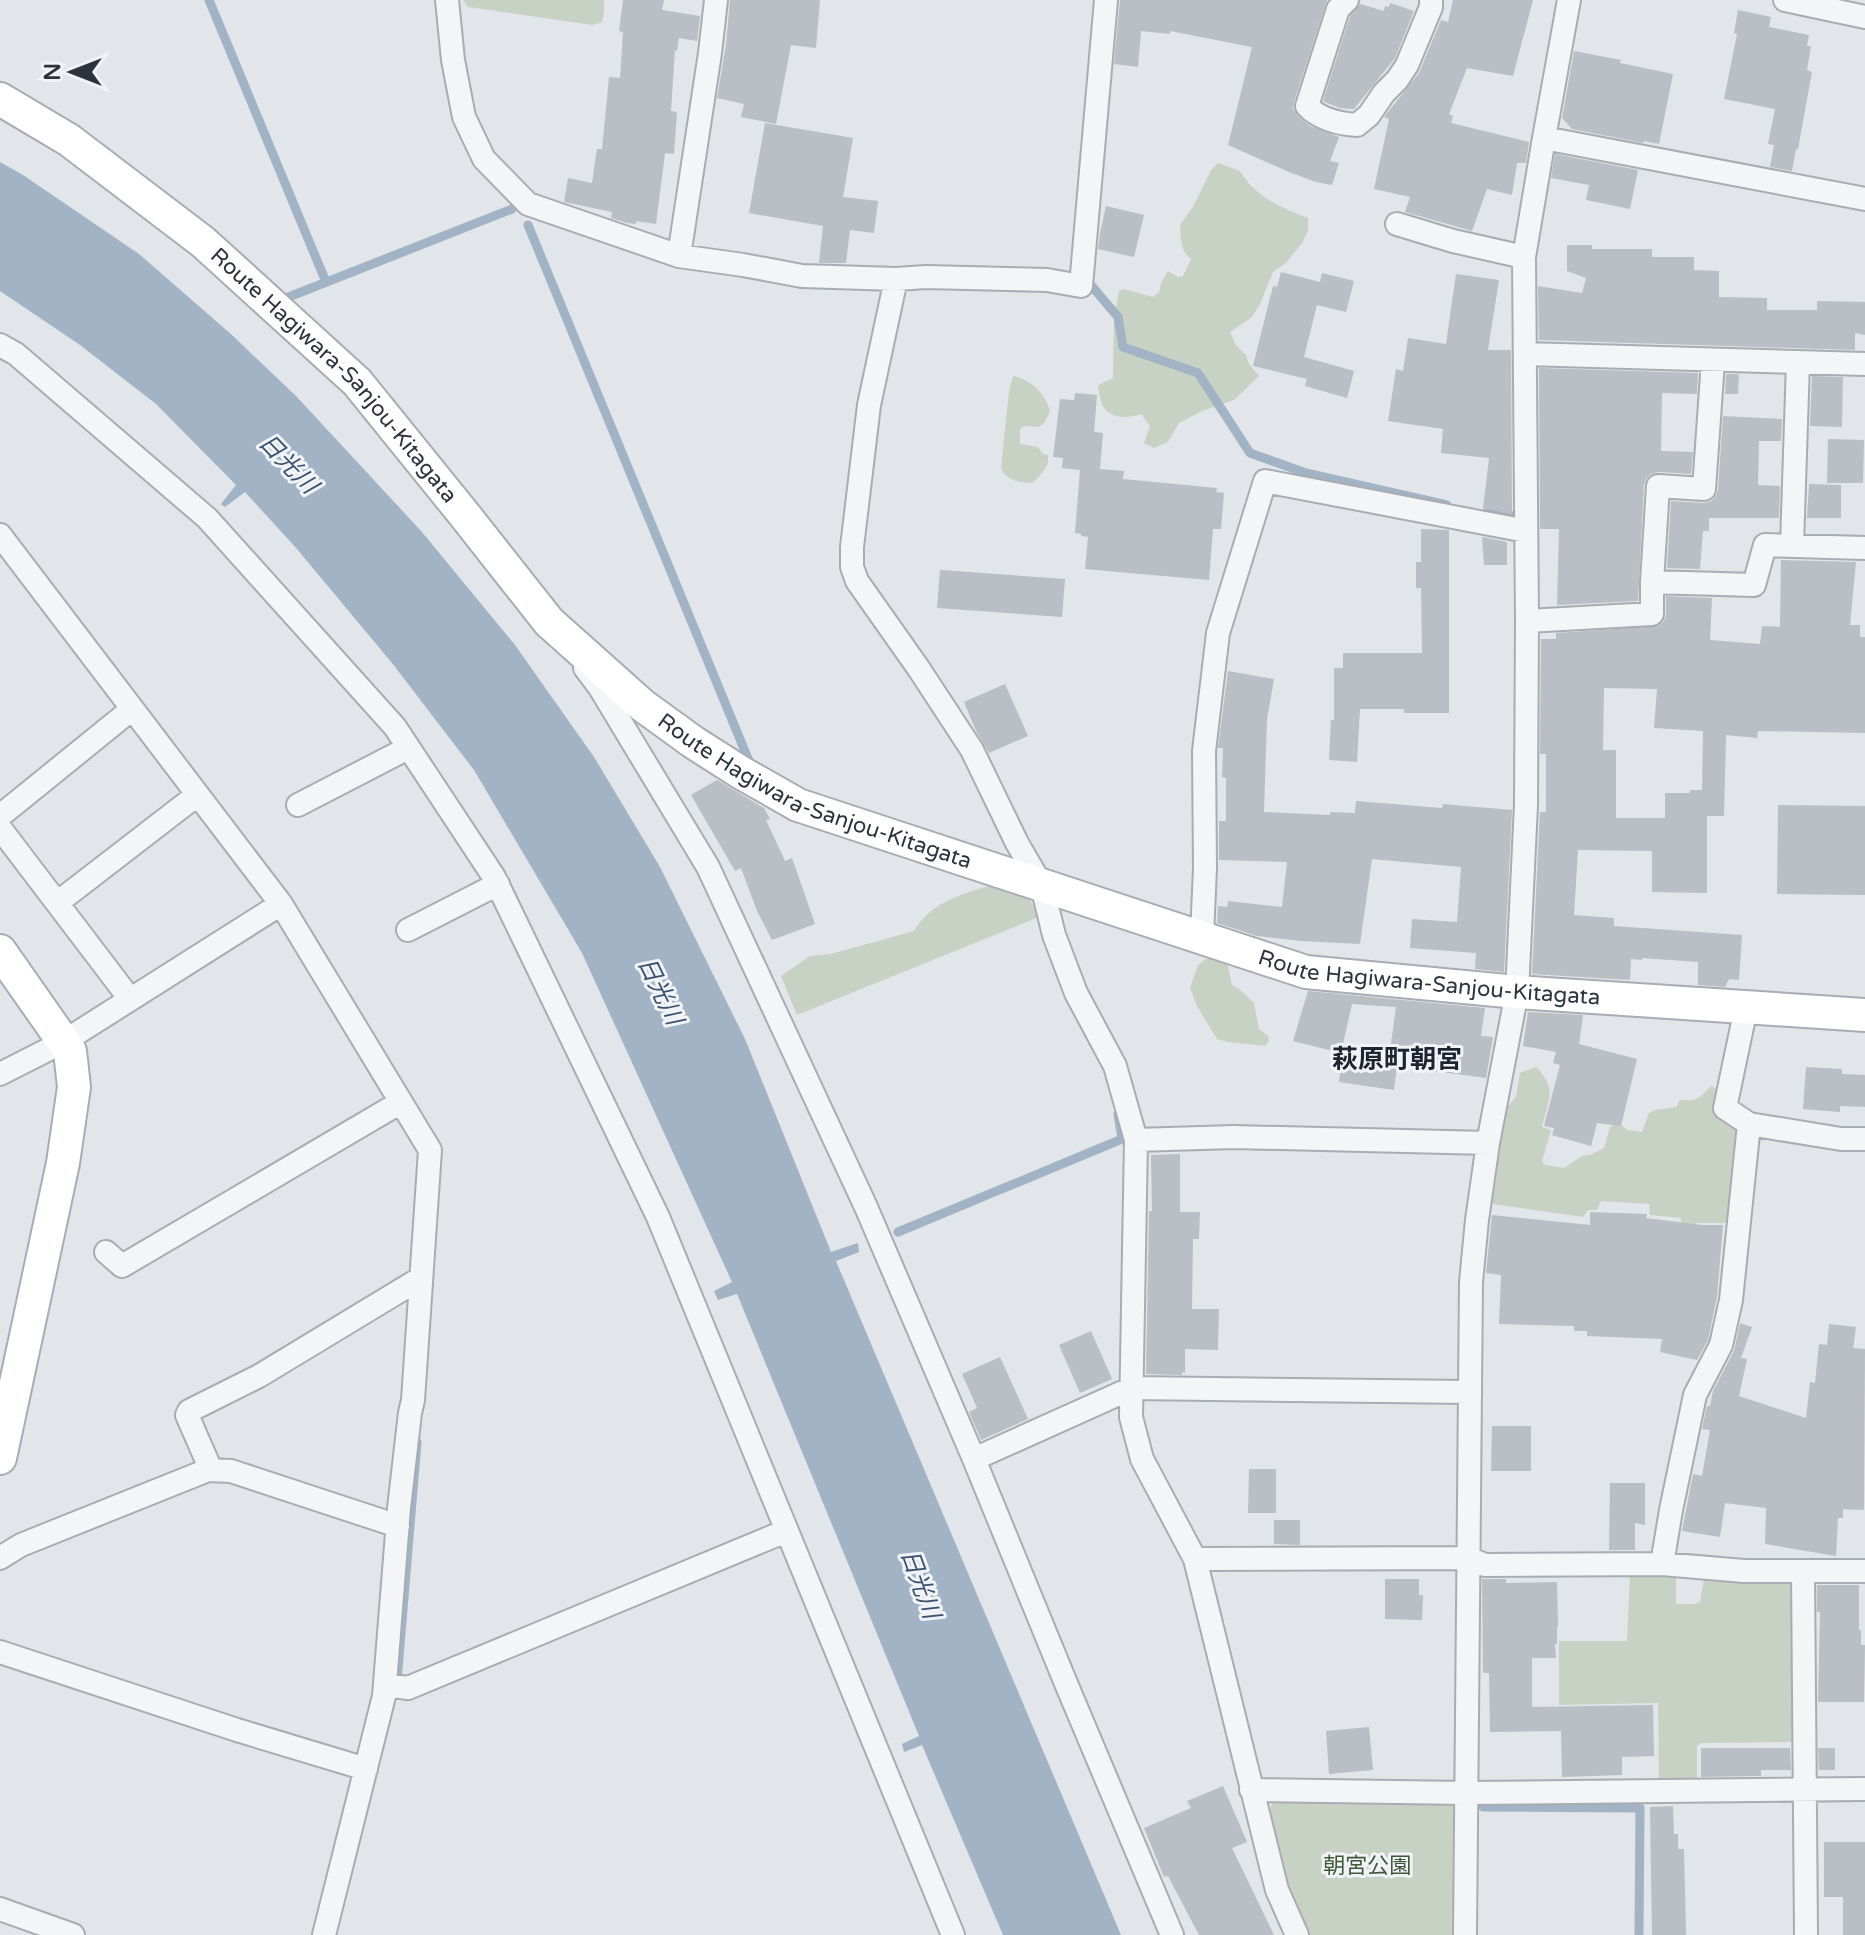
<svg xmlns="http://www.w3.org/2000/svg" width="1865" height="1935" viewBox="0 0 1865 1935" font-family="'Varela Round','Noto Sans JP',sans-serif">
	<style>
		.green { fill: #c8d2c4 }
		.water { fill: #a1b3c5 }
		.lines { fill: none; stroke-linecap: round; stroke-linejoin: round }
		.stream { stroke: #a1b3c5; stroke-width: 9 }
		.building { fill: #babec5; fill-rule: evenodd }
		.street-casing { stroke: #a8acb3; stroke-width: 26 }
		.secondary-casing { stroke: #a8acb3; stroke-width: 36 }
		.street { stroke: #f4f5f7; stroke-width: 22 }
		.secondary { stroke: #fff; stroke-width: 32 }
		.labels { text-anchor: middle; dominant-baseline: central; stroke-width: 6; stroke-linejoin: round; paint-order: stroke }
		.street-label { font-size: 22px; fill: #2c333f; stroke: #f1f3f6 }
		.park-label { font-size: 22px; fill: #41593b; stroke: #f1f3f6 }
		.water-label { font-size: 24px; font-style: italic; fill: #3a526e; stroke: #f1f3f6 }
		.quarter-label { font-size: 26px; font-weight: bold; fill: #1e2430; stroke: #f1f3f6 }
	</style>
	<rect width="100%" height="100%" fill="#e2e5e9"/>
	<path class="green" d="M463,0H604V13L602,22L593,25L468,7Z
		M1218,163L1240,171C1254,196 1282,208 1308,218V231L1302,243L1286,263L1273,272L1260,304L1251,318L1230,332L1236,345L1246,355L1249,364L1259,376L1234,400L1202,411L1179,423L1168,442L1154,448L1144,443L1150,426L1141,414C1129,418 1111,420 1103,406C1100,401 1099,391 1098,385L1113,378L1114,319L1119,291L1124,289L1153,297L1159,292L1161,283L1168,271L1178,277L1183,276L1191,259C1180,251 1181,238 1180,225L1193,207L1211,170Z
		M1013,376C1032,380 1045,393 1050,411L1045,422L1039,427L1024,426L1020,429V444L1038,447L1043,454L1048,455C1050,467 1040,476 1032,483C1019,482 1007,481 1001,468L1009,391Z
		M990,886L1027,894L1039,917L797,1015L781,976L810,956L831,954L914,931C929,904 962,893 990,886Z
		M1214,958L1227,962L1232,985L1239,989L1254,1003L1259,1029L1268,1036L1269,1041L1265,1046L1227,1042L1217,1039L1198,1008L1190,988L1198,965L1206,959Z
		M1536,1067C1558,1089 1548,1100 1542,1127L1551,1130L1542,1161L1545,1165L1564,1168L1582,1156L1590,1155L1604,1148L1610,1127L1619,1123L1627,1130L1642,1132L1649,1113L1655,1110L1676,1107L1680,1100H1693L1700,1097L1711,1086L1721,1092L1742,1130L1733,1218L1726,1223H1696L1695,1227L1681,1226V1218L1650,1215L1649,1204L1601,1201L1597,1210H1588L1583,1217L1493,1204L1490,1186L1495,1148L1502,1131L1504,1111L1516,1097L1520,1073Z
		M1630,1576L1676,1577V1604H1694L1700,1602L1704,1578L1788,1582L1794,1589L1796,1742L1701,1743L1697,1746V1780L1659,1781L1658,1703L1559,1705V1641H1627Z
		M1464,1796L1461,1935H1304L1282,1887L1270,1808L1276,1797Z"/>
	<path class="water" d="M0,162L23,175L139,254L232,335L296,396L422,532L515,645L594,757L660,867L745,1039L831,1252L858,1243L859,1252L836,1261L1121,1935H1003L922,1745L904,1752L902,1744L919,1736L737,1294L718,1300L714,1291L732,1282L582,953L474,770L392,663L297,549L245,492L225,507L221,504L236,485L156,404L80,345L0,291Z"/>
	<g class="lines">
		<path class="stream" d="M209,0L326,282
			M528,225L749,761
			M1090,284L1118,317L1123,347L1198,373L1250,453L1306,473L1447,505
			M286,298L512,209
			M1485,513L1514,516
			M898,1232L1122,1139L1118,1114
			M397,1681L417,1442
			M1483,1807L1640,1808L1639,1935"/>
	</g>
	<path class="building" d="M623,0H664L662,10L700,16L697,41L679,38L677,51L675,50L671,111L677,112L674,154L665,153L656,224L636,221V224L627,223L611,218L612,212L564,202L568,178L592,183L597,149H602L609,77L620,78L623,32L619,31Z
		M730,0H820L816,48L791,45L776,124L741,117L744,104L717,98L726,45Z
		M1120,0H1327L1294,102L1293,109L1298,116L1310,126L1339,137L1330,161L1339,163L1332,185L1316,182L1289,172L1228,145L1252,47L1170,31V34L1141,31L1138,67L1114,64Z
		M1453,0H1533L1513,76L1467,68L1449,114L1453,116L1451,123L1529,142L1526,163H1517L1512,195L1487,189L1472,231L1405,212L1410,197L1374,189L1389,119L1384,117L1419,73L1441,20L1448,22Z
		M1390,3L1414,11L1395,58L1354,109L1340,108L1325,102L1323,101L1350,16L1360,4L1384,11L1385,6L1389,7Z
		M1738,10L1771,17L1769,27L1809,35L1807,46H1811L1807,70L1812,72L1798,149H1796L1792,171L1770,167L1774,145L1768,144L1775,109L1724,99L1737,34L1734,33Z
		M1574,51L1621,60L1620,63L1673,74L1659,144L1644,141L1643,143L1572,129L1562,118Z
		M765,123L853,138L843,197L878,201L874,233L850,230L846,263H819L823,226L749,213Z
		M1555,154L1638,170L1630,209L1586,200L1589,185L1551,178Z
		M1106,206L1144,215L1134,257L1098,249L1100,233Z
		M1567,245H1592V249H1652V257H1694V270L1719,271V297L1767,298V310H1817V301L1865,302V335L1855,333V350L1539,340L1538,286L1582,293L1586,278L1567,271Z
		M1281,272L1320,282L1322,273L1354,281L1346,312L1317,305L1304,357L1354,371L1347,398L1305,386L1307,379L1253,366L1273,286L1277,287Z
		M1456,274L1499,280L1488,350H1511L1512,514L1483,508L1489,458L1441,453L1443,429L1388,421L1396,369L1403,371L1408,338L1446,344Z
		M1539,368L1698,373L1697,394L1662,393L1661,451L1693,452L1691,474L1658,472L1651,474L1646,479L1644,485L1638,601L1557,605L1559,529H1540Z
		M1726,374H1739L1738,394H1725Z
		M1812,376L1843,377L1842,427L1810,426Z
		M1075,393L1097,395L1094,432L1103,433L1100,469L1124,471L1123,479L1217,488L1216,492L1224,493L1221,529H1213L1209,580L1085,569L1088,537L1081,536V534L1075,533L1080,470L1062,468L1063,458L1053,457L1060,399L1074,400Z
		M1723,416L1782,419L1781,441H1759L1758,485L1780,486L1779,518H1709V531H1703L1700,569L1667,568L1671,501L1704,503L1711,501L1716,496L1718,490Z
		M1828,439L1864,440L1863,483H1827Z
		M1809,484L1841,485V518H1807Z
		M1421,529L1449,530V713H1404V709H1360L1357,762L1329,760L1331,720H1334V668H1343V653H1422L1421,588H1416V562H1421Z
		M1482,537L1507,542V565H1484Z
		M1781,560L1856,562L1850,625H1860V637H1865V733L1758,731L1757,738L1726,735L1724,816H1707V893L1652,892V851L1578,850L1574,915L1614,918V926L1742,935L1739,980L1729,979L1725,987L1698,985V962L1642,958V960L1631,959L1630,980L1532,974L1540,812H1546V754H1540L1541,639H1556V633L1659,626L1664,621L1666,615V596L1712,598L1710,640L1760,644L1762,626L1780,627ZM1604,688L1657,689L1654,728L1703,731L1702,790H1690V793H1665V818H1616V750H1603Z
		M940,570L1065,579L1062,617L937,608Z
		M1228,671L1274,679L1267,719L1264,812L1330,815V812L1355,813L1356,801L1442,808L1443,804L1512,810L1504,972L1475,969L1476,953L1410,948L1412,919L1457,922L1461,867L1372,859L1360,944L1301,941L1257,936L1217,923L1218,906L1227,907L1228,901L1282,907L1287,862L1219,860V821H1226V778L1222,777L1223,748H1218Z
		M1005,684L1028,736L989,753L976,731L964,702Z
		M717,780L764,808L770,819L766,820L785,861L792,858L815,924L772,940L757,911L741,868L735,871L691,795Z
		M1778,805L1865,806V895L1777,894Z
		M1308,991L1485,1008L1481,1036L1493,1037L1486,1078L1397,1066L1394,1090L1339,1082L1343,1052L1389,1058L1396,1007L1352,1004L1341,1053L1293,1041Z
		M1528,1012L1583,1015L1579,1044L1637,1059L1621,1126L1597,1123L1591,1146L1552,1135L1554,1128L1544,1126L1560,1065L1553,1063L1556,1052L1523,1046Z
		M1806,1067L1842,1069V1074L1865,1075V1107L1840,1106V1112L1803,1109Z
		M1180,1154V1212H1200L1199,1239H1193L1192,1309H1219L1218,1350L1185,1349V1373L1182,1372V1375L1146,1374L1149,1211H1152L1151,1155Z
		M1590,1212L1647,1214L1646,1218L1702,1225H1723L1717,1297L1708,1340L1697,1360L1660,1352L1662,1339L1587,1336V1331H1574V1326L1499,1324L1501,1275L1486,1273L1492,1215L1590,1225Z
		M1740,1323L1752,1327L1741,1358L1747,1359L1739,1396L1806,1418L1810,1382L1815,1383L1819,1344L1827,1345L1829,1324L1856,1327L1853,1348L1865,1349L1864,1510L1843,1509V1518H1838L1836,1556L1765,1544L1766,1508L1725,1503L1720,1537L1682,1531L1693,1474L1702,1476L1710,1430L1702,1429L1707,1406H1710L1713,1391L1734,1351Z
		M1091,1331L1112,1379L1080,1393L1059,1345Z
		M1000,1357L1028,1419L981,1440L969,1412L977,1408L962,1374Z
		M1492,1426H1531V1471H1491Z
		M1249,1469H1276V1513H1248Z
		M1610,1483H1645V1525L1635,1523V1550H1609Z
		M1274,1520H1300V1545L1274,1544Z
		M1385,1579H1419V1595H1423L1422,1620L1385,1619Z
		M1482,1579H1506V1583L1557,1582L1558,1627H1557V1644H1555L1556,1658H1532V1707L1653,1705L1654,1756L1622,1757V1775L1562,1777L1561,1731L1490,1732L1489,1673H1483Z
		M1817,1585H1859V1630H1861V1645H1865L1864,1702H1818L1820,1612H1817Z
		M1369,1727L1373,1770L1329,1774L1326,1731Z
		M1701,1748H1790L1791,1770H1761V1776L1701,1777Z
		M1818,1748H1835V1770H1819Z
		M1223,1786L1247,1842L1232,1848L1274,1935H1199L1168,1876L1164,1877L1144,1828L1191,1808L1187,1801Z
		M1673,1806L1674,1834H1678V1849H1684L1686,1935H1652L1650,1807Z
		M1824,1842H1865V1935H1843V1897H1824Z"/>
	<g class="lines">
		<defs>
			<path id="street" d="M447,0L453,60L464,117L484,159L528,204L679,256L743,265L802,276L896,279L926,277L1047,280L1081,286L1106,0
				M1347,0L1338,9L1307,106C1319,119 1340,124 1357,125L1369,115L1384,93L1397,80L1407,65L1431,7V0
				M1569,0L1544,138L1865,199
				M1785,0L1865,17
				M1397,224L1453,241L1524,257
				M679,256L710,53L716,0
				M896,279L869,405L852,547V567L857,581L919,669L972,750L1017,843L1042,886L1054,935L1076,993L1115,1066L1136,1140L1131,1417L1142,1459L1195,1559L1277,1890L1297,1935
				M0,345L16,354L207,518L395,727L494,877L658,1217L953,1935
				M1526,354L1865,364
				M0,535L281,904L430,1150L413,1400L410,1413L399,1508L384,1696L324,1935
				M1792,545L1798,362
				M1652,582L1658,486L1704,489L1713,361
				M1527,621L1652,614V582L1754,585L1765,545L1865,548
				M585,668L600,688L708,867L866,1207L974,1459L1065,1681L1172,1935
				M298,805L408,748
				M0,816L132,709
				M0,828L130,999
				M57,903L197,795
				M408,930L498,884
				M1202,936L1205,868L1204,751L1218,633L1265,481L1526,531
				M1746,1008L1725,1108L1749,1124L1841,1139H1865
				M0,1074L63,1042L281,904
				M1136,1140L1234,1137L1488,1143
				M106,1252L122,1266L401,1102
				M974,1459L1132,1388L1470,1392
				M211,1470L187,1415L189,1411L259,1376L421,1278
				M0,1558L21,1545L208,1470L231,1471L398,1526
				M1195,1559L1468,1558L1485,1565L1662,1564L1744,1571H1865
				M1662,1564L1671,1510L1695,1395L1721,1345L1731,1300L1749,1124
				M1803,1572L1806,1935
				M0,1652L237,1730L366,1769
				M386,1685L408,1688L786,1531
				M1251,1790L1467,1793L1865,1789
				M0,1909L73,1935
				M1465,1935L1471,1282L1477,1220L1488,1143L1517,992L1526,805L1527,621L1524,257L1544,138"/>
			<g id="secondary">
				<path id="s1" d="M0,99L69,140L203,242L357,382L463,513L549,622L642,705L693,742L740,772L798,805L1306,972L1517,992L1865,1015"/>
				<path d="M0,951L70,1051L74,1087L63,1163L0,1458"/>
			</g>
		</defs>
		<use href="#street" class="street-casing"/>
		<use href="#secondary" class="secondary-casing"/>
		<use href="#street" class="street"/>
		<use href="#secondary" class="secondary"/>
	</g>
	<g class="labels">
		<g class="street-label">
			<text stroke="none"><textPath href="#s1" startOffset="436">Route Hagiwara-Sanjou-Kitagata</textPath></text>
			<text stroke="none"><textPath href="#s1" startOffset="1084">Route Hagiwara-Sanjou-Kitagata</textPath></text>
			<text stroke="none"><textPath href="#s1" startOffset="1732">Route Hagiwara-Sanjou-Kitagata</textPath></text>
		</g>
		<g class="park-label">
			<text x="1367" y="1866">朝宮公園</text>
		</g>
		<g class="water-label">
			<text transform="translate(288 464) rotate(46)">日光川</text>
			<text transform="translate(660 991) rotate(64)">日光川</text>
			<text transform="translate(920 1584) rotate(70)">日光川</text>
		</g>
		<g class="quarter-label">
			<text x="1397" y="1059">萩原町朝宮</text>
		</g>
	</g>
	<g transform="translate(72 72) rotate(270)" stroke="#f1f3f6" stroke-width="6" paint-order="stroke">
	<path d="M0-6L14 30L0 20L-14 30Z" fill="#2c333f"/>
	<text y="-12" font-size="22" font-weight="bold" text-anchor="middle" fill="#2c333f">N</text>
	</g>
</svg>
